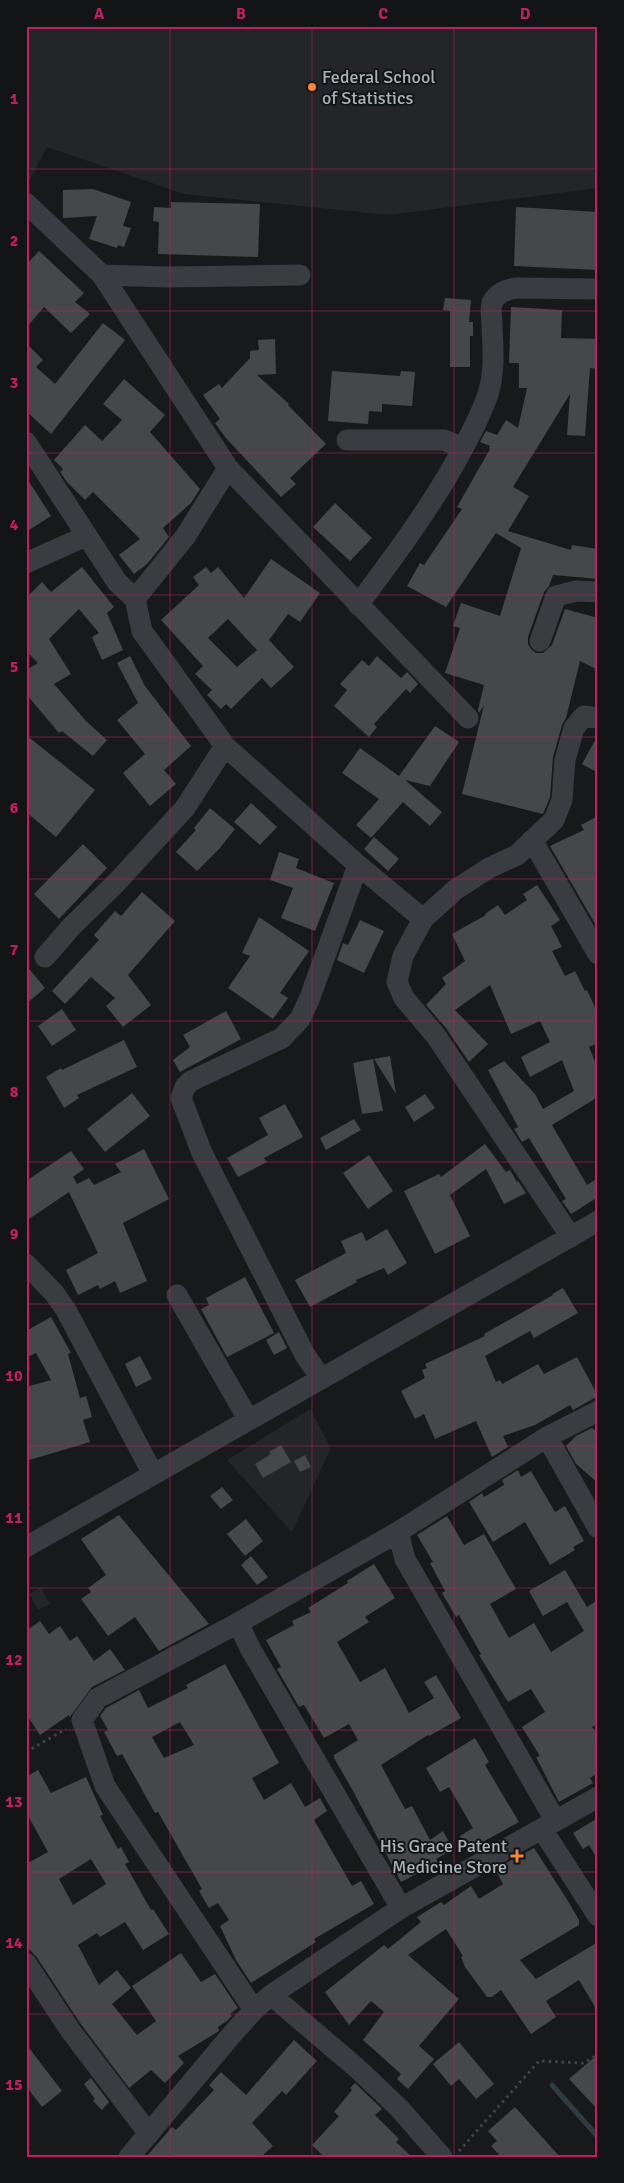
<svg xmlns="http://www.w3.org/2000/svg" width="624" height="2183" viewBox="0 0 624 2183" font-family="Signika,sans-serif">
	<style>
		.built { fill: #242528 }
		.lines { fill: none; stroke-linecap: round; stroke-linejoin: round }
		.stream { stroke: #2e3c3f; stroke-width: 5 }
		.building { fill: #45474b; fill-rule: evenodd }
		.path { stroke: #3f4347; stroke-width: 3; stroke-dasharray: 2.5 4; stroke-linecap: butt }
		.minor { stroke: #393c40; stroke-width: 21 }
		.grid { fill: none; stroke: #c12060; stroke-width: 1; stroke-opacity: 0.55 }
		.poi-dot { fill: #f38538; stroke: #131416; stroke-width: 2 }
		.labels { text-anchor: middle; dominant-baseline: central; stroke-width: 4; stroke-linejoin: round; paint-order: stroke }
		.poi-label { font-size: 18px; fill: #abb3ba; stroke: #131416; text-anchor: start }
		.neatline { fill: none; stroke: #c12060; stroke-width: 2 }
		.grid-label { font-size: 16px; text-anchor: middle; font-weight: bold; fill: #c12060 }
	</style>
	<rect width="100%" height="100%" fill="#18191b"/>
	<path class="built" d="M26,26H598V188L389,215L184,194L47,147L26,187Z
		M310,1409L331,1448L292,1532L227,1460Z
		M41,1587L50,1604L38,1610L29,1594Z"/>
	<g class="lines">
		<path class="stream" d="M552,2085L598,2137"/>
	</g>
	<path class="building" d="M93,189L131,202L123,226L131,228L124,247L118,245L117,248L89,239L97,216L63,218V190Z
		M171,202L260,204L258,257L158,254L159,222L153,221L154,207L171,208Z
		M516,207L598,212V270L514,266Z
		M39,251L84,293L75,302L90,314L71,333L44,307L26,328V265Z
		M445,298L471,300L469,322H473V336H470V367H450V311L443,310Z
		M511,307L562,310L561,338L598,339V369L590,368L585,436L567,435L570,394L513,487L529,496L508,531L571,550L572,545L598,549V579L553,575L549,586L544,592L528,637V644L531,649L536,653H543L552,645L565,609L598,618V670L580,661L566,718L562,725L553,757L550,797L543,814L462,794L484,705L479,713L478,710L484,685L445,673L460,628L453,626L461,603L500,616L521,548L496,533L446,607L407,586L420,563L424,565L462,509L457,507L490,449L489,448L490,446L480,442L486,431L497,435L506,420L518,428L527,388H519V363H509Z
		M103,323L125,340L51,434L26,411V343L43,360L36,367L55,384Z
		M275,339L276,374L257,375L289,404L288,405L326,444L290,478L296,484L281,497L225,437L215,423L220,419L203,395L219,384L222,388L250,358V351L259,350L258,340Z
		M332,371L400,376L401,371L415,372L412,406L382,404V412L369,411L368,424L328,421Z
		M124,379L165,415L150,432L200,489L191,503L163,528L169,537L147,564L134,574L119,555L140,539L93,492L85,500L67,482L60,472L63,469L54,460L85,425L102,441L122,420L103,404Z
		M26,477L51,516L26,532Z
		M335,503L372,538L350,561L313,527Z
		M271,559L320,593L300,622L288,614L269,640L294,667L271,688L262,678L231,709L226,704L221,709L207,695L212,690L195,674L203,666L161,620L199,585L193,577L206,567L211,573L218,567L244,598ZM228,619L257,650L237,667L208,638Z
		M82,567L114,607L107,613L123,650L102,660L92,637L99,633L79,609L49,639L71,674L54,684L86,721L107,740L93,756L62,731L59,733L26,694V670L38,663L26,651V598L42,582L51,592Z
		M130,656L145,686L191,746L164,770L176,784L150,806L123,773L145,754L117,720L138,703L117,663Z
		M377,656L401,678L407,672L418,684L410,693L406,689L374,724L377,727L369,737L334,706L347,690L340,684L362,660L369,666Z
		M435,726L459,742L430,786L405,780L442,812L430,826L403,802L371,838L356,825L379,799L342,773L360,748L399,776Z
		M26,735L95,790L56,837L26,812Z
		M598,735V773L582,764Z
		M251,803L277,827L260,845L234,822Z
		M210,808L235,829L219,849L197,871L176,852L196,830L194,828Z
		M598,816V929L550,846L584,830L581,825Z
		M374,837L399,859L388,871L364,849Z
		M83,844L107,868L59,919L34,894Z
		M279,852L299,859L296,868L334,883L315,931L281,918L293,888L270,880Z
		M537,885L560,920L551,926L562,947L552,951L565,976L575,971L585,991L587,990L598,1014V1043L589,1047L598,1069V1097L552,1125L587,1185L598,1178V1197L571,1214L562,1201L566,1199L529,1138L522,1142L514,1129L518,1127L488,1070L504,1061L535,1094L543,1109L574,1091L562,1060L530,1077L521,1057L550,1042L540,1021L511,1034L490,985L455,1010L488,1044L469,1062L446,1028L426,1005L446,984L442,978L465,961L452,934L486,915L485,914L498,905L505,915L527,900L523,894Z
		M142,892L175,921L128,975L151,1005L123,1027L106,1006L115,998L91,977L65,1004L52,991L99,940L94,935L115,911L121,916Z
		M259,917L309,951L280,993L288,998L273,1019L228,988L250,956L242,953Z
		M360,920L384,931L364,973L337,960L343,943L348,945Z
		M26,965L45,988L26,1004Z
		M62,1009L76,1030L52,1046L38,1026Z
		M226,1011L241,1039L180,1072L173,1060L190,1047L183,1035Z
		M124,1040L137,1067L77,1095L79,1098L64,1108L46,1077L61,1068L62,1070Z
		M390,1056L396,1094L374,1059Z
		M373,1059L383,1111L362,1114L353,1063Z
		M132,1093L150,1116L105,1152L87,1129Z
		M425,1094L435,1108L414,1122L405,1107Z
		M285,1104L303,1137L264,1158L267,1162L238,1177L227,1158L268,1135L259,1118Z
		M354,1119L361,1130L326,1150L320,1138Z
		M485,1144L506,1172L510,1170L517,1182L518,1181L526,1193L504,1204L486,1169L450,1195L470,1236L435,1254L404,1191L439,1174L441,1177Z
		M144,1149L169,1199L123,1223L147,1281L120,1293L115,1281L100,1289L98,1285L78,1295L66,1270L98,1253L69,1192L26,1221V1181L71,1151L84,1169L73,1177L77,1184L89,1178L94,1185L121,1172L115,1164Z
		M369,1155L393,1191L368,1209L343,1173Z
		M387,1229L407,1263L388,1275L384,1268L356,1280L357,1282L310,1307L295,1280L346,1253L341,1241L362,1232L366,1241Z
		M245,1277L274,1333L227,1357L201,1309L209,1305L206,1298Z
		M563,1288L578,1313L534,1338L530,1331L485,1356L496,1382L500,1380L502,1384L538,1364L544,1374L577,1357L598,1396L573,1410L570,1405L535,1425L503,1436L508,1447L492,1457L476,1421L435,1439L424,1414L415,1419L401,1391L425,1378L422,1370L427,1368L425,1364L485,1336L484,1334L553,1295L552,1294Z
		M51,1317L71,1353L68,1354L80,1398L86,1396L92,1417L83,1420L90,1442L26,1461V1387L51,1380L36,1353L26,1358V1331Z
		M279,1332L287,1348L274,1355L266,1340Z
		M140,1356L152,1379L136,1387L125,1364Z
		M592,1428L598,1433V1483L576,1464L566,1446L576,1436Z
		M281,1445L291,1462L263,1478L255,1464L271,1454L269,1452Z
		M305,1455L311,1467L300,1472L294,1461Z
		M518,1470L521,1477L531,1471L555,1512L565,1506L584,1541L573,1547L575,1550L550,1565L525,1522L493,1542L469,1502L482,1493L484,1497L504,1485L502,1480Z
		M222,1487L233,1500L221,1509L210,1496Z
		M119,1515L209,1624L159,1651L135,1617L108,1636L81,1599L91,1592L88,1588L106,1575L81,1539Z
		M447,1516L464,1545L484,1534L516,1589L490,1604L509,1638L534,1623L551,1652L584,1631L567,1602L543,1616L529,1591L565,1570L587,1607L598,1600V1724L592,1727L598,1736V1773L590,1778L593,1783L559,1802L536,1757L540,1756L522,1727L545,1712L531,1689L508,1702L479,1655L481,1654L459,1615L456,1617L442,1593L445,1591L430,1563L433,1562L417,1535Z
		M246,1519L263,1541L245,1556L227,1534Z
		M251,1556L268,1577L257,1585L241,1565Z
		M374,1564L395,1598L365,1617L369,1622L337,1642L360,1682L385,1668L409,1713L434,1698L424,1682L436,1675L461,1718L429,1736L428,1735L381,1765L405,1809L412,1806L430,1840L443,1831L453,1849L436,1859L439,1865L428,1872L426,1869L401,1882L352,1789L334,1758V1755L358,1740L349,1724L324,1738L304,1705L299,1707L277,1669L281,1667L266,1640L294,1625L292,1621L311,1612L308,1608L348,1583L347,1581Z
		M40,1621L49,1634L60,1626L70,1641L77,1636L94,1661L110,1649L125,1670L92,1687L70,1717L69,1715L40,1735L26,1714V1631Z
		M225,1664L279,1763L252,1778L264,1800L291,1783L305,1807L320,1798L327,1811L314,1820L352,1886L361,1881L374,1904L314,1939L316,1942L251,1983L236,1960L220,1926L229,1920L218,1903L209,1908L199,1891L202,1889L158,1812L155,1813L122,1754L117,1756L104,1732L108,1730L100,1716L106,1708L139,1690L148,1708L188,1688L186,1685ZM180,1722L194,1745L164,1758L152,1737Z
		M475,1738L489,1762L485,1765L519,1822L468,1850L460,1836L473,1828L449,1787L440,1792L426,1768Z
		M38,1770L51,1793L86,1777L103,1815L100,1816L118,1849L121,1847L129,1862L125,1864L151,1910L153,1909L169,1934L143,1950L125,1922L100,1937L97,1933L78,1945L99,1985L117,1970L131,1988L112,2004L137,2035L156,2021L132,1986L181,1953L201,1982L215,1974L238,2008L230,2014L232,2016L227,2021L218,2027L219,2031L178,2056L184,2063L165,2083L151,2070L129,2088L80,2023L36,1956L26,1946V1864L48,1852L26,1812V1777ZM91,1859L106,1884L73,1905L59,1879Z
		M598,1818V1860L589,1845L583,1849L573,1833Z
		M534,1848L568,1901L579,1920V1925L520,1960L536,1979L598,1942V2012L579,1980L546,2001L556,2017L531,2034L501,1990L492,1997H487L465,1967L461,1957L463,1956L446,1929L408,1955L459,1999L419,2046L434,2059L408,2089L397,2079L401,2074L363,2040L384,2012L371,2001L349,2025L325,1992L384,1945L388,1949L421,1922L417,1917L441,1902L444,1905L471,1886L479,1899L503,1884L495,1869Z
		M294,2040L317,2061L286,2095L282,2091L252,2123L273,2146L261,2157H146L172,2127L176,2130L214,2090L209,2085L221,2072L246,2095Z
		M459,2042L494,2084L476,2099L459,2079L451,2086L433,2064Z
		M26,2044L62,2091L42,2107L26,2086Z
		M598,2054V2110L569,2079Z
		M91,2078L109,2102L102,2110L93,2101L95,2099L84,2084Z
		M355,2083L382,2109L375,2115L399,2139L396,2142L412,2157H324L312,2145L339,2116L334,2112L352,2090L350,2088Z
		M515,2107L560,2157H501L491,2146L497,2141L488,2131Z"/>
	<g class="lines">
		<path class="path" d="M26,1752L66,1729
			M459,2151L539,2061L583,2063L598,2055"/>
		<path class="minor" d="M26,203L102,275L228,468L468,718
			M102,275L168,277L300,275
			M347,440H444L463,448
			M26,442L117,582L135,599L142,631L225,746L358,865L423,919
			M26,563L86,536
			M135,599L185,537L228,468
			M358,605C393,558 426,514 455,463C467,441 480,418 488,394C495,372 493,349 492,326C492,319 490,309 492,303C497,293 507,289 517,288L598,289
			M540,641L556,596L576,591L598,592
			M532,840L598,954
			M45,957L71,927L116,883L185,808L225,746
			M571,1237L436,1036L404,998L397,982L403,956L423,919L455,890L489,868L517,855L554,820L562,800L565,760L574,728L584,716L598,718
			M26,1264L54,1293L66,1310L153,1474
			M177,1295L248,1419
			M321,1378L305,1355L202,1153L181,1098L185,1087L191,1081L282,1038L300,1019L309,1000L358,865
			M547,1437L598,1528
			M398,1532L405,1559L555,1820
			M26,1547L598,1221
			M238,1623L250,1648L401,1908
			M542,1829L598,1916
			M26,1963L70,2030L149,2134
			M271,1995L358,2069L399,2108L442,2157
			M254,2010L105,1786L82,1720L98,1698L238,1623L398,1532L547,1437L598,1411
			M129,2157L234,2032L254,2010L271,1995L401,1908L598,1797"/>
	</g>
	<path class="grid" d="M170,26V2157M312,26V2157M454,26V2157M26,169H598M26,311H598M26,453H598M26,595H598M26,737H598M26,879H598M26,1021H598M26,1162H598M26,1304H598M26,1446H598M26,1588H598M26,1730H598M26,1872H598M26,2014H598"/>
	<g class="poi-dot">
		<circle cx="312" cy="87" r="5"/>
		<path d="M514.5 1848.5h5v5h5v5h-5v5h-5v-5h-5v-5h5z"/>
	</g>
	<g class="labels">
		<g class="poi-label">
			<text x="322" y="77">Federal School<tspan x="322" dy="21">of Statistics</tspan></text>
			<text x="507" y="1846" text-anchor="end">His Grace Patent<tspan x="507" dy="21">Medicine Store</tspan></text>
		</g>
	</g>
	<rect width="624" height="2183" fill="none" stroke="#131416" stroke-width="55"/>
	<rect x="28" y="28" width="568" height="2128" class="neatline"/>
	<g class="grid-label">
		<text x="99" y="19">A</text>
		<text x="241" y="19">B</text>
		<text x="383" y="19">C</text>
		<text x="525" y="19">D</text>
		<text x="14" y="104">1</text>
		<text x="14" y="246">2</text>
		<text x="14" y="388">3</text>
		<text x="14" y="530">4</text>
		<text x="14" y="672">5</text>
		<text x="14" y="813">6</text>
		<text x="14" y="955">7</text>
		<text x="14" y="1097">8</text>
		<text x="14" y="1239">9</text>
		<text x="14" y="1381">10</text>
		<text x="14" y="1523">11</text>
		<text x="14" y="1665">12</text>
		<text x="14" y="1807">13</text>
		<text x="14" y="1948">14</text>
		<text x="14" y="2090">15</text>
	</g>
</svg>
